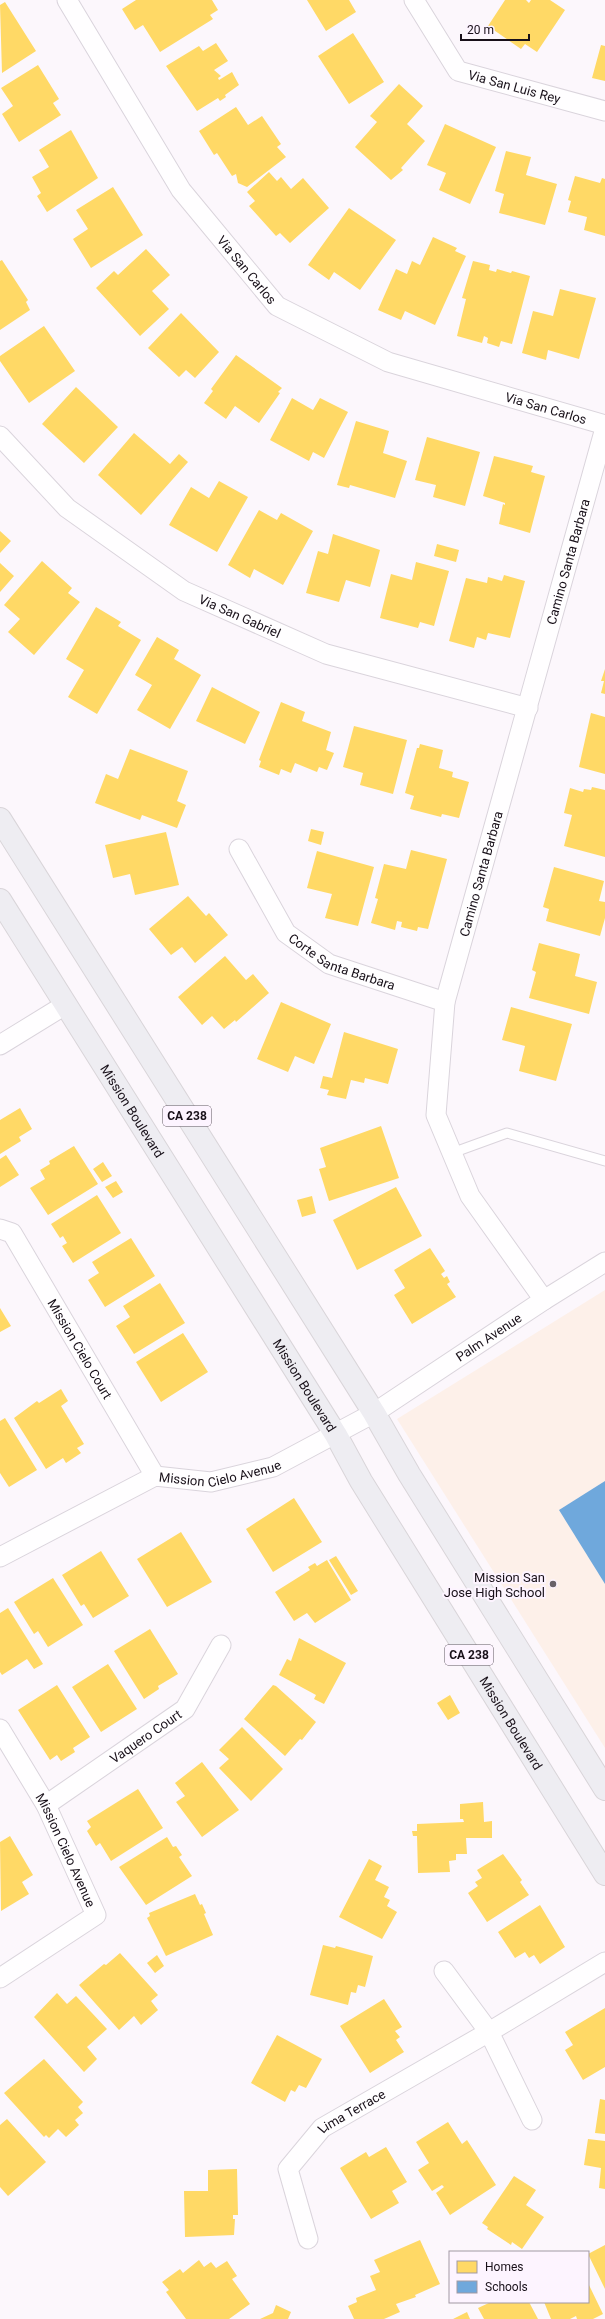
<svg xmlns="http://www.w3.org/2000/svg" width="605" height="2319" viewBox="0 0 605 2319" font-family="Roboto,sans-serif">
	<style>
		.education { fill: #fdf0e9 }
		.homes { fill: #ffd966 }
		.schools { fill: #6fa8dc }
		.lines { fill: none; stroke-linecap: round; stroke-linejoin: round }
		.service-casing { stroke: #dad4dc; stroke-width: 11 }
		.minor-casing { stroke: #dad4dc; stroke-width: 21 }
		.primary-casing { stroke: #d9d5d9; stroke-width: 24 }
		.service { stroke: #fffeff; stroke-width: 9 }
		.minor { stroke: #fffeff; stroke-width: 19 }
		.primary { stroke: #eeedf2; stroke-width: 22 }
		.poi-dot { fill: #686168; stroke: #fdf4ff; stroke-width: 1.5 }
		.labels { text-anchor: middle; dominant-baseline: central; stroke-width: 4; stroke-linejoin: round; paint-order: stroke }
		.shield { fill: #fdf4ff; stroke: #5d545e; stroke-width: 1 }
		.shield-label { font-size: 12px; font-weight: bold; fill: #181019 }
		.street-label { font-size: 13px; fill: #181019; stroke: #fdf4ff }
		.poi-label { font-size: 13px; fill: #181019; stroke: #fdf4ff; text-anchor: end }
	</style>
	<rect width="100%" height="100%" fill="#fcf7fc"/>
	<path class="education" d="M605,1290V1748L397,1419Z"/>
	<path class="homes" d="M136,0H212L218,10L210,15L213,19L160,52L143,25L135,30L122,9Z
		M307,0H349L356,12L326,31Z
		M505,0H526L529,3L531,0H550L565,10L537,52L525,44L521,49L488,26Z
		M5,2L36,51L2,73L0,5Z
		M353,33L384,82L349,104L318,56Z
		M216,43L228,61L214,70L221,76L218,78L219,80L232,72L239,85L225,95L226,97L220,101L218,98L197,111L166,66L199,46L203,51Z
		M601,45L605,46V81L592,78Z
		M38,65L59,99L53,103L61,115L19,142L2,114L13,106L1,88Z
		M399,84L423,106L407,124L425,141L401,168L403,170L391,180L355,147L377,122L370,116Z
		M236,107L248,125L262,116L281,144L277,147L286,157L247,187L238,183L236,174L232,176L217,153L214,155L199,131Z
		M445,124L496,147L470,204L439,190L446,173L427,165Z
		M71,130L98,178L47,212L37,196L41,193L32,177L49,167L39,150Z
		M506,151L531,157L526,175L557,184L545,225L499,213L504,194L495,191Z
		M269,172L277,181L281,177L291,189L303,178L329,208L290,243L280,233L276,236L249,206L255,201L247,192Z
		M575,176L600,183L602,178L605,179V236L584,230L587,217L568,212L571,201L568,200Z
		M113,187L143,235L91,268L73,239L88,229L76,210Z
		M349,208L396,240L360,290L334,272L329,280L308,265Z
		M433,237L457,248L455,251L466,256L435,325L405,311L401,320L378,310L396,269L407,274L412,261L420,265Z
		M146,249L170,275L152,291L169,309L140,336L96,288L114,271L118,275Z
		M2,260L28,300L26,302L30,310L0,330V261Z
		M473,261L490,265L489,270L496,272L497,269L511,273L512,271L530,276L512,344L501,341L499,347L487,343L488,338L484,336L482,343L457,336L466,299L462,298Z
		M560,289L596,298L579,359L548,350L546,360L522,353L533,311L553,316Z
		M181,313L219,352L195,378L186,370L179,377L148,348Z
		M44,326L75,371L29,403L0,361V356Z
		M236,355L282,388L278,392L280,393L259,423L235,406L226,419L204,403L213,391L211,389Z
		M76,387L118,427L84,463L42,424Z
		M292,398L313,410L320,398L348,412L324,458L313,452L309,461L270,440Z
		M356,421L389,431L383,453L407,461L395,498L350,485L349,488L337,485Z
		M134,433L170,464L179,454L188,462L141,515L98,475Z
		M427,437L480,452L465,506L433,497L436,485L415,480Z
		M494,456L533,466L531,472L545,476L530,533L499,524L503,504L505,505V503L483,496Z
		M219,481L248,497L217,552L169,525L191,487L209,498Z
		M259,510L277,520L281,513L313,531L283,585L254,569L250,578L228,565Z
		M0,531L11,541L0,553Z
		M333,534L380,550L370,587L346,580L339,602L306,593L318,551L328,554Z
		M437,544L459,550L456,562L434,556Z
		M42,561L72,588L68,593L80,602L34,655L8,632L20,619L4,605Z
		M416,562L449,571L434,626L420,622L418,628L380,618L391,574L412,580Z
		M0,563L14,576L0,592Z
		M504,575L525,581L510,638L488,633L486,640L477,637L474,648L449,641L466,578L487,583L488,577L502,581Z
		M96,607L121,622L118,626L141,640L97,714L68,697L84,670L66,659Z
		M157,637L179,650L174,659L201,675L170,729L137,710L152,685L135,675Z
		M605,669V694L601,693L604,681H601Z
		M212,687L260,712L245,744L196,721Z
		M281,702L305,712L302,721L331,732L326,750L334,753L327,770L319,767L317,772L295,763L291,773L281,769L279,775L259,767L261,761L259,760Z
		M591,713L605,717V774L579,767Z
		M354,726L407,740L393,794L360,785L363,773L343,767Z
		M420,744L443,750L439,768L453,772L452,777L469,782L459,818L442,814L441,817L410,809L414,796L405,793L417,748H419Z
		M130,749L188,771L177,801L186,805L177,828L142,815L140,820L95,803L106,774L118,779Z
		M592,787L605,790V857L564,846L572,815L564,813L570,788L583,792L584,789L591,790Z
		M311,829L324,832L321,845L308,841Z
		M166,832L179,885L135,895L130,874L113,878L105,845Z
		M411,850L447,859L428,929L418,927L417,931L401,927L402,922L397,921L395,930L371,923L378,899L375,898L384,864L406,869Z
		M317,851L374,867L358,926L325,918L332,894L307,888Z
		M554,867L604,881L599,901L605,902V918L600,936L546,921L549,909L543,907Z
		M188,896L206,916L209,913L228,935L195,963L182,947L171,955L149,929Z
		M539,943L580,954L575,976L597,982L589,1014L529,998L536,972L532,970Z
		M225,956L246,980L253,974L269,993L236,1022L235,1020L224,1029L212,1016L202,1025L178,997Z
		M281,1002L331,1024L314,1064L295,1056L288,1072L257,1059Z
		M511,1007L572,1024L556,1081L519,1071L525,1046L502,1040Z
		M344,1032L398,1049L388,1084L365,1078L364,1083L351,1080L346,1099L327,1095L329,1090L320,1088L323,1076L332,1078Z
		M20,1108L32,1129L19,1137L21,1141L0,1154V1120Z
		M381,1126L399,1178L329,1201L319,1169L326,1167L320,1148Z
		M74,1146L98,1184L48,1215L30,1188L45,1179L40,1170L50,1164L49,1161Z
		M6,1155L19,1175L0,1187V1159Z
		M103,1162L112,1176L102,1182L93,1169Z
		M116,1181L123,1192L113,1198L105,1187Z
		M396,1187L422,1236L357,1270L333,1220Z
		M97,1195L121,1233L73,1263L62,1246L67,1243L63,1236L60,1238L51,1224Z
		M312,1196L316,1213L302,1217L297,1200Z
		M131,1238L155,1276L105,1307L88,1280L99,1273L92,1262Z
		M430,1248L445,1271L441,1274L444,1278L447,1276L450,1282L447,1284L456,1297L412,1324L394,1295L405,1288L394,1270Z
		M160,1283L185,1323L134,1354L116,1326L130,1317L123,1306Z
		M0,1308L11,1326L0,1332Z
		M183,1333L208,1372L161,1402L136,1362Z
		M61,1389L68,1401L61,1406L84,1444L77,1448L81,1453L66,1463L63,1458L46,1469L14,1418L37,1401L39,1403Z
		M5,1418L37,1470L9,1487L0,1473V1421Z
		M294,1498L322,1542L273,1572L246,1529Z
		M181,1532L212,1582L167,1607L137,1559Z
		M101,1551L129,1596L93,1618L84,1604L81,1606L62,1575Z
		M336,1556L358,1591L351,1595L329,1560Z
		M327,1560L351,1600L315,1623L307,1613L294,1621L275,1592L310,1570L308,1567L315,1563L317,1566Z
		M53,1578L83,1625L48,1647L38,1631L34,1634L14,1602Z
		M8,1608L43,1664L34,1669L27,1659L2,1675L0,1672V1613Z
		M150,1629L178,1674L158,1686L159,1689L144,1699L114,1651Z
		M299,1638L346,1663L324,1704L314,1699L316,1695L279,1675L287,1659L291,1661Z
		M108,1664L137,1709L101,1732L72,1687Z
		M57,1685L90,1737L73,1748L75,1752L61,1761L57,1755L50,1760L18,1710Z
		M273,1685L276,1686L316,1722L302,1740L300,1739L285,1756L244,1719Z
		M450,1695L460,1713L448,1720L437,1703Z
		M242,1727L283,1769L251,1801L219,1768L229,1759L219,1750Z
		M202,1762L239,1810L202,1837L176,1802L185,1796L175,1783Z
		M138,1789L163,1828L111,1861L100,1843L96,1846L87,1831L91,1827L87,1821Z
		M483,1802L484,1822L492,1821V1838H466L467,1854H456V1860L449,1861L450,1872L418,1873L417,1836H413L412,1831H417V1824L464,1822L463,1819H460V1804Z
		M10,1836L33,1875L22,1882L29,1894L1,1911L0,1842Z
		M167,1837L173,1847L176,1846L182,1855L179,1857L192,1876L146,1905L119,1867Z
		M503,1854L522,1880L520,1882L529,1895L487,1922L468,1893L478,1886L475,1882L482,1878L477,1870Z
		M369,1859L382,1866L375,1880L389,1887L384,1897L390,1900L387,1906L397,1912L382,1939L339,1917Z
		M195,1894L200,1905L202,1904L206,1913L204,1914L213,1935L166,1956L147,1918L150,1916L149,1913Z
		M540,1905L565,1947L540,1964L534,1955L529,1958L525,1952L515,1958L498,1932Z
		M323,1945L335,1948L336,1946L373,1956L365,1987L358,1985L356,1993L351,1992L348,2005L310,1995Z
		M120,1953L158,1995L151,2001L158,2010L141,2025L134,2016L119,2030L79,1985L104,1964L106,1965Z
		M157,1955L164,1966L155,1973L147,1963Z
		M57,1993L67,2004L76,1996L107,2029L87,2047L97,2059L84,2072L34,2017Z
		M384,1999L402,2027L395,2031L400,2037L396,2040L404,2052L370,2073L340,2026Z
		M605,2008V2067L583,2080L565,2050L573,2045L565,2032Z
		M277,2035L322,2059L306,2088L299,2085L295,2092L291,2090L285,2102L251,2083Z
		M44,2059L83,2102L78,2107L83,2113L75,2120L79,2125L66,2137L58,2129L49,2138L46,2135L44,2137L4,2093Z
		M600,2099L605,2100V2134L595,2133Z
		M7,2119L46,2162L8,2196L0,2187V2125Z
		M448,2122L462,2144L467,2140L496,2185L450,2215L436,2193L444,2187L442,2185L432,2191L418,2170L429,2163L416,2142Z
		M588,2139L605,2141V2189L599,2188L601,2168L584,2165Z
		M386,2147L407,2182L392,2191L399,2203L371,2219L340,2168L366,2152L369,2157Z
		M237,2169L238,2215H233V2219H235L234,2235L185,2237L184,2191H208V2170Z
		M514,2176L536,2190L526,2205L544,2217L522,2249L512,2242L511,2245L487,2229L488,2227L482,2223Z
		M420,2240L440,2284L415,2295L416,2297L396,2304L400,2312L384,2319H354L348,2306L357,2302L356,2298L376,2290L370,2276L380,2272L374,2260Z
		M605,2245V2289L588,2254Z
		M199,2260L204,2267L211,2262L216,2268L227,2261L237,2276L232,2279L250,2304L229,2319H186L166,2292L169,2290L162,2282L180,2269L183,2273Z
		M588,2283L603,2314L593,2319H577L576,2316L570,2319H551L544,2302H588Z
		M491,2302H529L538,2319H484L478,2308Z
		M276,2305L291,2312L288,2319H260L273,2313Z
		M467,2312L470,2319H453Z"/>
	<path class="schools" d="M605,1481V1584L559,1510Z"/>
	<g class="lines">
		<defs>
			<path id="service" d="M452,1153L507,1133L605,1161"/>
			<g id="minor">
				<path id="s1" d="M67,0L181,190L277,306L388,362L605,425"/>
				<path id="s2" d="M414,0L458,71L605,111"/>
				<path id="s3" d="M0,436L67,508L184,591L326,654L528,708"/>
				<path id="s4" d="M239,849L286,933L329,964L445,1002"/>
				<path d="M0,1045L65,1005"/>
				<path id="s5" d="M0,1229L12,1233L155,1476"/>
				<path id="s6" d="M544,1300L470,1196L436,1115L445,1002L605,428"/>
				<path id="s7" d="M0,1557L155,1476L211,1482L273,1467L374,1413L544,1300L605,1262"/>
				<path id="s8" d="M0,1729L46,1805L96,1915L0,1978"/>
				<path id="s9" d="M46,1805L185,1709L221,1645"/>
				<path d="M444,1971L489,2032L532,2120"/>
				<path id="s10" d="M308,2239L288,2169L322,2128L489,2032L605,1962"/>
			</g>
			<g id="primary">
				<path d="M0,819L374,1413L409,1474L605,1789"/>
				<path id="s11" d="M0,900L336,1435L361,1481L605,1874"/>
			</g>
		</defs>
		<use href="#service" class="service-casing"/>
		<use href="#minor" class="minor-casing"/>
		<use href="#primary" class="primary-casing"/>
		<use href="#service" class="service"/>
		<use href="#minor" class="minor"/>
		<use href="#primary" class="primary"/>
	</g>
	<circle class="poi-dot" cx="553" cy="1584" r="4"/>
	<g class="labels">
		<g class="shield">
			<rect x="163" y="1106" width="48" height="20" rx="3"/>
			<rect x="445" y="1645" width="48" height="20" rx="3"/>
		</g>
		<g class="shield-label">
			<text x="187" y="1116">CA 238</text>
			<text x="469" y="1655">CA 238</text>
		</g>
		<g class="street-label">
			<text stroke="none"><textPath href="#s2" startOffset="142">Via San Luis Rey</textPath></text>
			<text stroke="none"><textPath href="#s1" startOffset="325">Via San Carlos</textPath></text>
			<text stroke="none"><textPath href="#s1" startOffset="661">Via San Carlos</textPath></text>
			<text stroke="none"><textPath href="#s6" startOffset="786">Camino Santa Barbara</textPath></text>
			<text stroke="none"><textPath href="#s3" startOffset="303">Via San Gabriel</textPath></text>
			<text stroke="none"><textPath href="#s6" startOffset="462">Camino Santa Barbara</textPath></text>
			<text stroke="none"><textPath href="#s4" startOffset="160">Corte Santa Barbara</textPath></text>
			<text stroke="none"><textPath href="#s11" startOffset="249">Mission Boulevard</textPath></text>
			<text stroke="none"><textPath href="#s7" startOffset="547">Palm Avenue</textPath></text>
			<text stroke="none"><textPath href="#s5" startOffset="147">Mission Cielo Court</textPath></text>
			<text stroke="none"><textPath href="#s11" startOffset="573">Mission Boulevard</textPath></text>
			<text stroke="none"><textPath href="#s7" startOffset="241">Mission Cielo Avenue</textPath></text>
			<text stroke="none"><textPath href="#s11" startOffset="969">Mission Boulevard</textPath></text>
			<text stroke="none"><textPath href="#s9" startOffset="121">Vaquero Court</textPath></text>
			<text stroke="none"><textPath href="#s8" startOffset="138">Mission Cielo Avenue</textPath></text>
			<text stroke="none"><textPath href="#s10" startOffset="160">Lima Terrace</textPath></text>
		</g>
		<g class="poi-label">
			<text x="545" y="1577">Mission San<tspan x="545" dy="15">Jose High School</tspan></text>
		</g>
	</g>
	<rect x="449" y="2251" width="140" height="52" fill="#fdf4ff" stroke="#a199a3"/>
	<rect x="457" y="2261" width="20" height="12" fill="#ffd966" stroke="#a199a3"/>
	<text x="485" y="2271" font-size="12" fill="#181019">Homes</text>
	<rect x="457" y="2281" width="20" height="12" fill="#6fa8dc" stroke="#a199a3"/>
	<text x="485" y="2291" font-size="12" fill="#181019">Schools</text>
	<path d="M461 34v6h68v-6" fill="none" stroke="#181019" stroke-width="2"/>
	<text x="467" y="34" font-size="12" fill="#181019" stroke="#fdf4ff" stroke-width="3" paint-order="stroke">20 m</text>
</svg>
